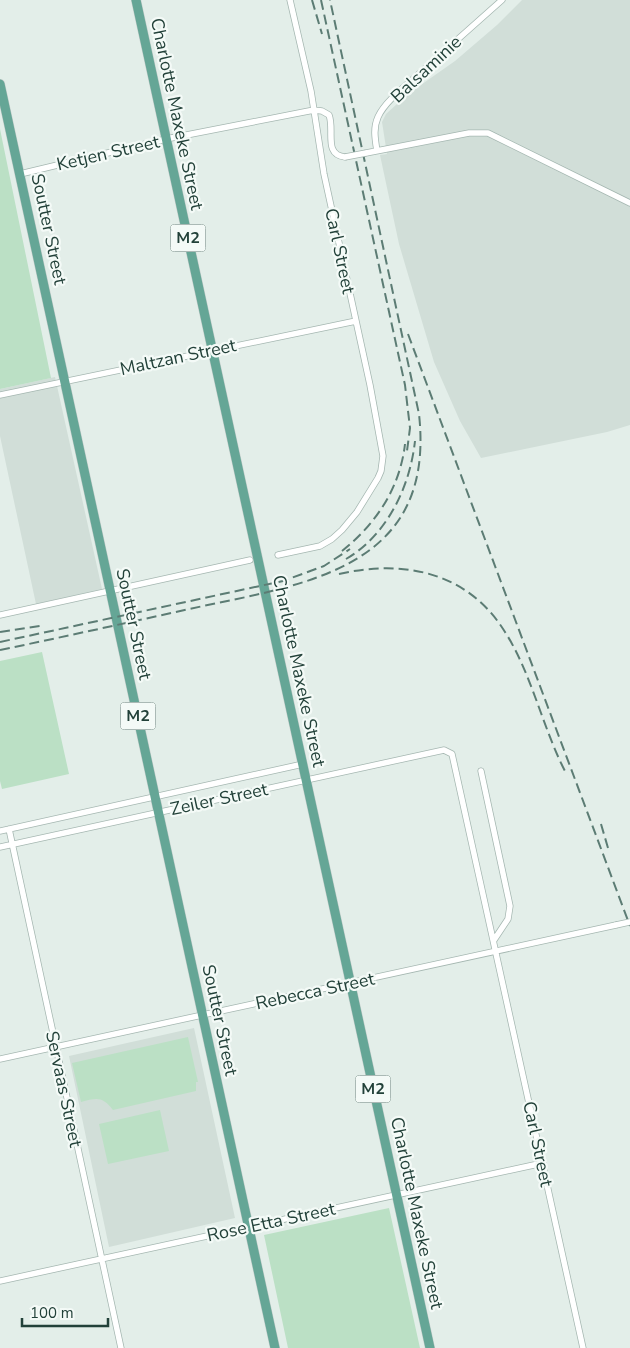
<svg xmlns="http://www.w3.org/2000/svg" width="630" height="1348" viewBox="0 0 630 1348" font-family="'Nunito Sans',sans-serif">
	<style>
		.built { fill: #d1ded8 }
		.green { fill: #bbe0c5 }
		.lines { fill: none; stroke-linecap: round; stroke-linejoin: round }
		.street-casing { stroke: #a5b7b1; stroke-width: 7 }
		.primary-casing { stroke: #c1cac8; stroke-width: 10 }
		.street { stroke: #fff; stroke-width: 5.5 }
		.primary { stroke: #65a696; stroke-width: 9 }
		.rail { stroke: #5c7c74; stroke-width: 2; stroke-dasharray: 10 5; stroke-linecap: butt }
		.street-bridge-casing { stroke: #a5b7b1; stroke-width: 7; stroke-linecap: butt }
		.street-bridge { stroke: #fff; stroke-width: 5.5 }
		.labels { text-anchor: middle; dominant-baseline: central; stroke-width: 4.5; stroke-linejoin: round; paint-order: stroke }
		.shield { fill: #f4faf7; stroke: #617872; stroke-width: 1 }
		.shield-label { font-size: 16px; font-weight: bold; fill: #224139 }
		.street-label { font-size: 18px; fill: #224139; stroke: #f4faf7 }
	</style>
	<rect width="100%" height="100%" fill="#e3eee9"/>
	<path class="built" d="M522,0H630V425L607,432L481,458L460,421L434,362L399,244L380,155L387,154L382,122L386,114L408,94L455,61L497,25Z
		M55,377L102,589L36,604L0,436V389Z
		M194,1028L235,1218L109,1247L69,1056Z"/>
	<path class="green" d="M0,129L51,378L0,389Z
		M42,652L69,774L2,789L0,781V661Z
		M188,1037L198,1082H196V1091L113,1110C102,1096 97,1098 81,1102L72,1063Z
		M160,1110L169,1151L108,1164L99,1124Z
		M389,1208L420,1348H288L264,1235Z"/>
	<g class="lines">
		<defs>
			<path id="street" d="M377,151C375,139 373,128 378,117C385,101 408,84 421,72C448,48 475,24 502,0
				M366,153L469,133H488L630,203
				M20,174L166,139L314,110L322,111L329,115C335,130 323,155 345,157
				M0,395L356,321
				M278,555L320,546L332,539L342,530L357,512L378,478L381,471L383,456L370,385L324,174L311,91L290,0
				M0,615L250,560
				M481,771L510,906L508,919L494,940
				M9,829L121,1348
				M0,831L303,764
				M0,847L444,750L452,754L583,1348
				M0,1059L616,925
				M0,1281L543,1163"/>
			<path id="primary" d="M136,0L430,1348
				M0,84L275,1348"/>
		</defs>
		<use href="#street" class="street-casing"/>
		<use href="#primary" class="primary-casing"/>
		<use href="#street" class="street"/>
		<use href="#primary" class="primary"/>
		<path class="rail" d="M312,0L322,34
			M321,0L405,385L410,428L407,451
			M408,334L630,926
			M342,551C376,524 400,488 405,444
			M346,559C387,535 410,487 415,441
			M339,574C404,559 468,572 505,632C532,674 543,730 567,775
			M0,632L40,626
			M0,642L283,581L324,566L350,549
			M0,650C63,637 126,623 189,609C306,584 436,569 419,414L330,0
			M601,824L608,848"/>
		<defs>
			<path id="street-bridge" d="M345,157L366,153
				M616,925L630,922"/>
		</defs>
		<use href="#street-bridge" class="street-bridge-casing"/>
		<use href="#street-bridge" class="street-bridge"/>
	</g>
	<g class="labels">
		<g class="shield">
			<rect x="170.5" y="224.5" width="35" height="27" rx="4"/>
			<rect x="120.5" y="702.5" width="35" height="27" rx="4"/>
			<rect x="355.5" y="1075.5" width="35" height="27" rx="4"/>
		</g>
		<g class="shield-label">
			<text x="188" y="238">M2</text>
			<text x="138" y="716">M2</text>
			<text x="373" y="1089">M2</text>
		</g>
		<g class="street-label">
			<text transform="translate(426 69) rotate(-43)">Balsaminie</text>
			<text transform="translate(177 114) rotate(78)">Charlotte Maxeke Street</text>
			<text transform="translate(108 153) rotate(-13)">Ketjen Street</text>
			<text transform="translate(49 229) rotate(78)">Soutter Street</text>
			<text transform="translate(340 251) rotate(78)">Carl Street</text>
			<text transform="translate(178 357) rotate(-12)">Maltzan Street</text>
			<text transform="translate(134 624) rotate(78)">Soutter Street</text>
			<text transform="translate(299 671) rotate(78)">Charlotte Maxeke Street</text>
			<text transform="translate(219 799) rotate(-12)">Zeiler Street</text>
			<text transform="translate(315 991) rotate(-12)">Rebecca Street</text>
			<text transform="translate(220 1020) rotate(78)">Soutter Street</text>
			<text transform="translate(64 1089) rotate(78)">Servaas Street</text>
			<text transform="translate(538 1144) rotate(78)">Carl Street</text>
			<text transform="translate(417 1213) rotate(78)">Charlotte Maxeke Street</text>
			<text transform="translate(271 1222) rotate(-12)">Rose Etta Street</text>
		</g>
	</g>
	<path d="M22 1318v8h86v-8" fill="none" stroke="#224139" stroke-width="2.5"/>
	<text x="30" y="1318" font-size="15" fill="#224139" stroke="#f4faf7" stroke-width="4" paint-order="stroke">100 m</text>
</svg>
